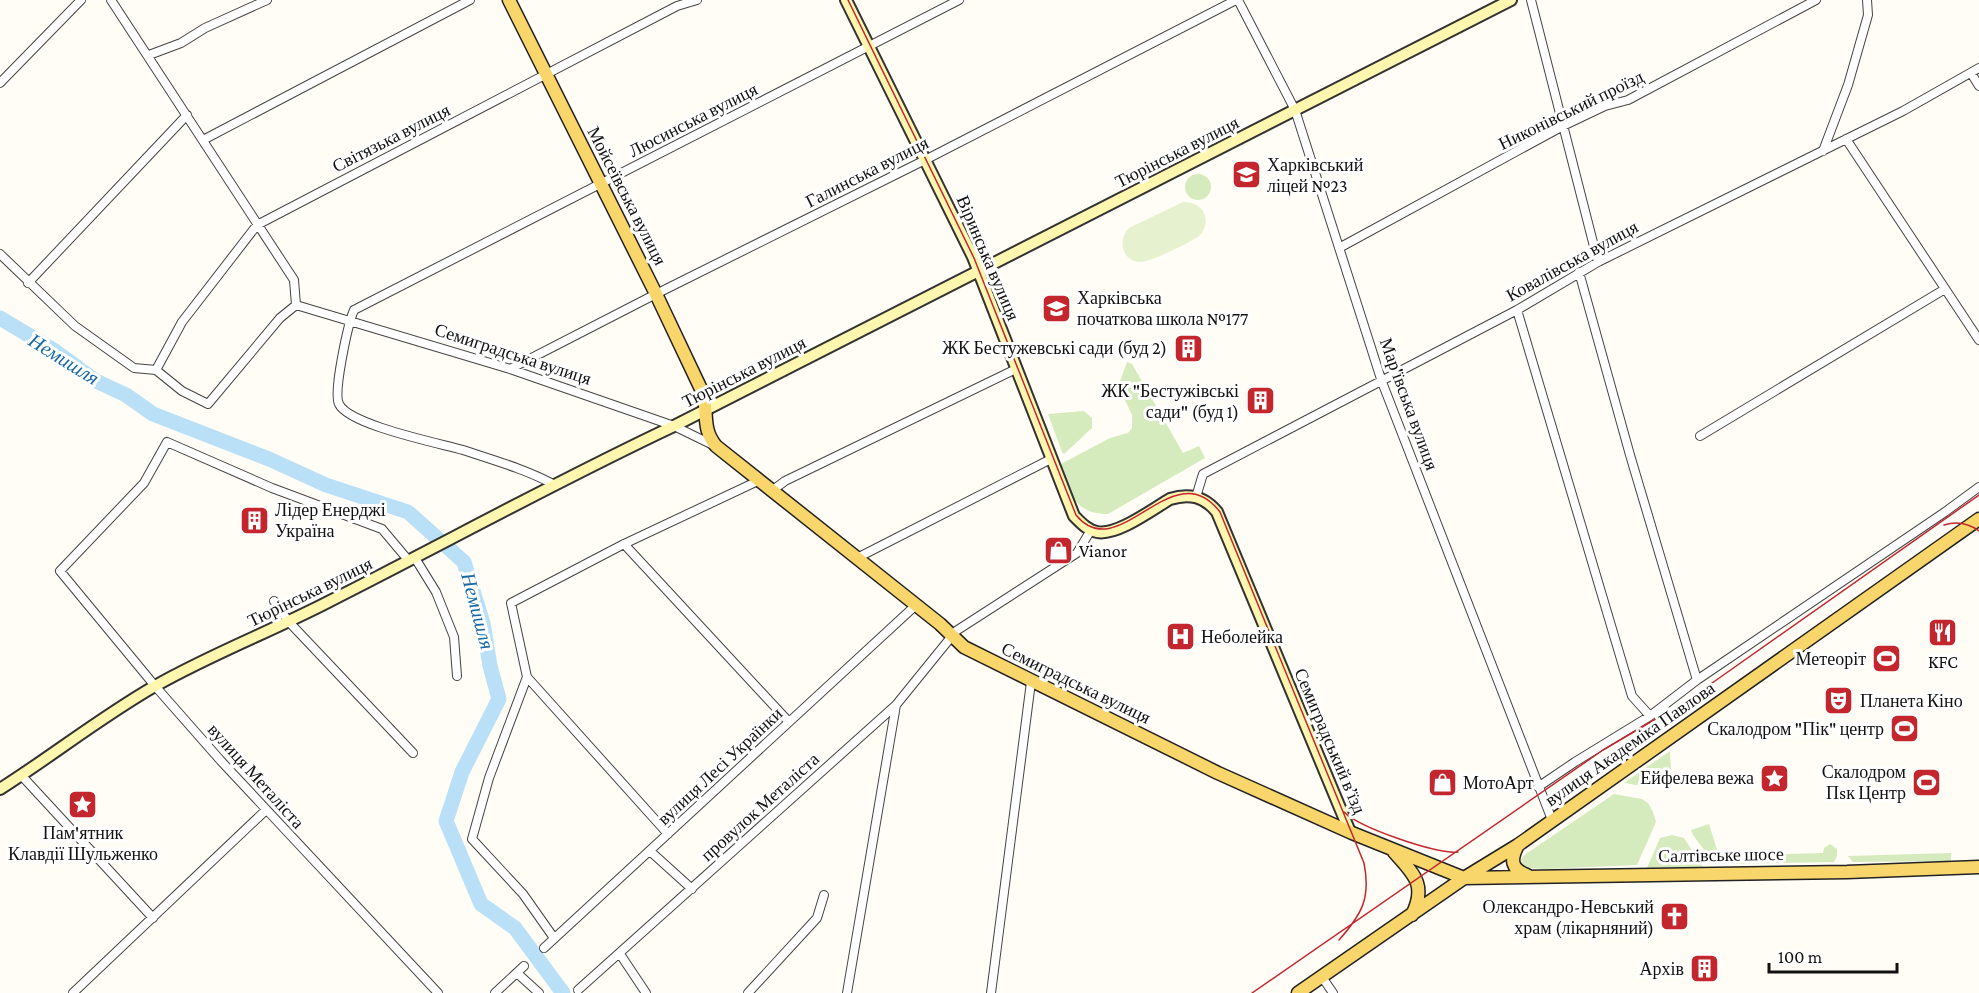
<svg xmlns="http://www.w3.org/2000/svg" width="1979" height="993" viewBox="0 0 1979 993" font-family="'Crimson Pro',serif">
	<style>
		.green { fill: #d5ebbd }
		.pitch { fill: #e6f2cf }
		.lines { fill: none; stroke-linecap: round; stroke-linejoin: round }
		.river { stroke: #b9e0f7; stroke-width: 15 }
		.minor-casing { stroke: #444; stroke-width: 10 }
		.secondary-casing { stroke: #333; stroke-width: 14 }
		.primary-casing { stroke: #222; stroke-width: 15 }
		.minor { stroke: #fff; stroke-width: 8 }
		.secondary { stroke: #fff6b0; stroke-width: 10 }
		.primary { stroke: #f9d66b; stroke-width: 12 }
		.tram { stroke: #c4262e; stroke-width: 1.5 }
		.labels { text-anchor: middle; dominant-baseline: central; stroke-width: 6; stroke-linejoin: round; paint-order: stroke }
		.street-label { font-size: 18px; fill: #111; stroke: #fff }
		.poi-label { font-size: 18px; fill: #111; stroke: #fff; text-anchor: end }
		.water-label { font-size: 20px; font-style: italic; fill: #1768a6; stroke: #fff }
	</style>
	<rect width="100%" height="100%" fill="#fffdf5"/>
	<path class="green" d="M1185 187a13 13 0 1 1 26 0a13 13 0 1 1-26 0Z
		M1127,362L1132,364L1183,453L1199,446L1205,458L1108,514C1073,514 1071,492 1059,465L1110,438L1128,433L1132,428V415L1125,400H1112L1111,392L1118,387Z
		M1084,411L1092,418V428L1064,454L1062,452L1048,414Z
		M1670,751L1671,771L1648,787L1624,783Z
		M1614,794L1642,799L1648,803L1653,812L1656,822L1637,865L1544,869L1528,868L1522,865L1521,861L1523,856Z
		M1709,824L1718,853L1723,856L1823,853L1824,848L1830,844L1837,849V856L1834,862L1713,864C1708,851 1696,843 1691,830Z
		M1672,835L1684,838L1703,867L1647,868L1660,838Z
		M1951,853V861L1853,862L1848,856Z"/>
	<path class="pitch" d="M1183,202C1193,202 1202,206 1205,216C1207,222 1205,229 1201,234C1195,241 1150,262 1141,262C1122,262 1117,240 1129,228Z
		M1926,768L1940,787L1928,797L1914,777Z"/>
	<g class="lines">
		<path class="river" d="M0,318L55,351L96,381L126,395L153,414L269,459L326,485L408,512L464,562L483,623L490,666L499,699L462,772L446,821L481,904L515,928L563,993"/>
		<defs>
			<path id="minor" d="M111,0L294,280L296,305
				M1238,0L1295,110L1382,382L1552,820
				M1531,0L1598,262
				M149,55L181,43L205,28L267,0
				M1971,73L1979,86
				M0,83L81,0
				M1846,139L1979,340
				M203,140L470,0
				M1823,151L1848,85L1868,15L1867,0
				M1339,248L1563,126L1605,106L1628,100L1816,0
				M0,254L75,326L134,368L156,370L182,391L208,404L280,318L296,305
				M1579,272L1630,455L1697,680
				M28,283L187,115
				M296,305L510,369L674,426L715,446
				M1517,310L1632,696L1650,716
				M510,369L656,294L925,160L1236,0
				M156,370L182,322L257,225L677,6L697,0
				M1700,436L1945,289
				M553,484C525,469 493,460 463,450C438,443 349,425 339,404C333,392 348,324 354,310L959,0
				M773,490L785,481L1016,369
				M1196,497L1203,474L1517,310L1598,262L1903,111L1979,68
				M624,544L789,722
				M415,558L436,592L454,637L457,676
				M857,558L1051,459
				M409,561L382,529L272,488L167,442L144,483L60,571L155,686L221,761L438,993
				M274,601L289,622L413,753
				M527,677L489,778L472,839L523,894L554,938
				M21,775L153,918
				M1538,787L1575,762L1650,716L1697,680L1945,512L1979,487
				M668,834L527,677L511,603L624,544L760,480
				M650,851L692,889
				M544,948L916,605
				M620,954L646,993
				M517,973L539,993
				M1322,977L1333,993
				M578,990L896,705L956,631L1077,553L1091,530
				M73,993L266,810
				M495,993L524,966
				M748,993L817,918L824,895
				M847,993L896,705
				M991,993L1031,682"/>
			<path id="secondary" d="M846,0L973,257L1074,516C1081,523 1087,530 1097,532C1117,536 1153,509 1170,499C1189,493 1204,496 1217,512L1350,832
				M0,789C52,756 101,717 155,686C211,654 272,631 330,601C445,543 557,481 674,426L1511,0"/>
			<path id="primary" d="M509,0L656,294L701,389C710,410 700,427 716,446L940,624L964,647L1218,773L1352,833L1464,878L1847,872L1979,867
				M1518,845C1510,860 1511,869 1527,875
				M1394,852C1414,874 1427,885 1412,915
				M1298,993L1464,878L1518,845L1979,519"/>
		</defs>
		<use href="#minor" class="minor-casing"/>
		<use href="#secondary" class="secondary-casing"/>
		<use href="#primary" class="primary-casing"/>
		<use href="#minor" class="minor"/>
		<use href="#secondary" class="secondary"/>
		<use href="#primary" class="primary"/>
		<path class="tram" d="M848,0L974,258L1076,515C1119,568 1173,450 1220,512L1364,863C1371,898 1362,914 1339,940
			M1944,525C1957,521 1968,523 1979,531
			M1344,812C1360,828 1436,854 1458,852
			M1252,993L1603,750L1688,700L1979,495"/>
	</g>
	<defs>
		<symbol id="school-square" viewBox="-11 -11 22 22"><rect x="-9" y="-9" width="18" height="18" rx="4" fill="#c4262e" stroke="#fff"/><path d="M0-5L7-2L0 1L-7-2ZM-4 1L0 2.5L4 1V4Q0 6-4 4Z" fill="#fff"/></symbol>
		<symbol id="building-square" viewBox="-11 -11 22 22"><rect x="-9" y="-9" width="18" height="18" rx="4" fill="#c4262e" stroke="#fff"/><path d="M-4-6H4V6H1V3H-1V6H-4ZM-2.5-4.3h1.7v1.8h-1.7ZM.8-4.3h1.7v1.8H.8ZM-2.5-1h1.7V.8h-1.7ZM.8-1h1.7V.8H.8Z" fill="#fff"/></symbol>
		<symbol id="shop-square" viewBox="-11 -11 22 22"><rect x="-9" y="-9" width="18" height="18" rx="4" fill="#c4262e" stroke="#fff"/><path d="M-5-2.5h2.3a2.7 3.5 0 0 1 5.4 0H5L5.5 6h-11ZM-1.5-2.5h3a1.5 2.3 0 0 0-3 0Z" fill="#fff"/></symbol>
		<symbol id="restaurant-square" viewBox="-11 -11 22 22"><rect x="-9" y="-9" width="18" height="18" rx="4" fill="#c4262e" stroke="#fff"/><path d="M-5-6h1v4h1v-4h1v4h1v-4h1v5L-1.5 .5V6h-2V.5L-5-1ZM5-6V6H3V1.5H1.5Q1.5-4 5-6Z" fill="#fff"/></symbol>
		<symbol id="hospital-square" viewBox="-11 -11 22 22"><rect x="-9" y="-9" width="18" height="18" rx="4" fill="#c4262e" stroke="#fff"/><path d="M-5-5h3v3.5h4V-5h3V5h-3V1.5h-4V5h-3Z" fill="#fff"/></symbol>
		<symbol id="stadium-square" viewBox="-11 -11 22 22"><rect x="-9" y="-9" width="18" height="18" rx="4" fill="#c4262e" stroke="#fff"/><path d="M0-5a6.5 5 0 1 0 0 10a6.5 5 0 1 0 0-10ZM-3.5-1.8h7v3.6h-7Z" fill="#fff"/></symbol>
		<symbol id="theatre-square" viewBox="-11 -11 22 22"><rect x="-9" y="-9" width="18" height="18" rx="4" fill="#c4262e" stroke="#fff"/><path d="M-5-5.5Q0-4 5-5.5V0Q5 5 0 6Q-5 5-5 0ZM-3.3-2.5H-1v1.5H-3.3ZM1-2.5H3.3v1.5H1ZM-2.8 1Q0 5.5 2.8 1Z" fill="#fff"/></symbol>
		<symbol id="sight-square" viewBox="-11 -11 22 22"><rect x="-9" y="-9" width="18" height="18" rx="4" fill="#c4262e" stroke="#fff"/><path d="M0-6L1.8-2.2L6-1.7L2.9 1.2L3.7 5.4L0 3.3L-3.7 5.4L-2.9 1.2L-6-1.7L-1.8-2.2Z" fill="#fff"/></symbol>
		<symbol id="church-square" viewBox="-11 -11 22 22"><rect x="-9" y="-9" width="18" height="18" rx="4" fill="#c4262e" stroke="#fff"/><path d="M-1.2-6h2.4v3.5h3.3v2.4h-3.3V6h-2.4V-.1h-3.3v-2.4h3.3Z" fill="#fff"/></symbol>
	</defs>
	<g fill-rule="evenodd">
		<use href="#school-square" x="1230" y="158" width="33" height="33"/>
		<use href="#school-square" x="1040" y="292" width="33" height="33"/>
		<use href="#building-square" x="1172" y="332" width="33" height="33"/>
		<use href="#building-square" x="1244" y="384" width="33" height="33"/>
		<use href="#building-square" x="238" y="504" width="33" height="33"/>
		<use href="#shop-square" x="1042" y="534" width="33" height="33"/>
		<use href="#restaurant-square" x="1926" y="616" width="33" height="33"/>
		<use href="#hospital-square" x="1164" y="620" width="33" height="33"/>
		<use href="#stadium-square" x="1870" y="642" width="33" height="33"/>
		<use href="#theatre-square" x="1822" y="684" width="33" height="33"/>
		<use href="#stadium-square" x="1888" y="712" width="33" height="33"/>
		<use href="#sight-square" x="1758" y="762" width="33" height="33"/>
		<use href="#stadium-square" x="1910" y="766" width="33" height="33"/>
		<use href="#shop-square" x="1426" y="766" width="33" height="33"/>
		<use href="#sight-square" x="66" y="788" width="33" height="33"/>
		<use href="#church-square" x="1658" y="900" width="33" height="33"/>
		<use href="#building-square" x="1688" y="952" width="33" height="33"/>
	</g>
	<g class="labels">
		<g class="street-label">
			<text transform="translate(1571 110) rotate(-26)">Никонівський проїзд</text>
			<text transform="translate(693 120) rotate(-27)">Люсинська вулиця</text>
			<text transform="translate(391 138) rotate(-27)">Світязька вулиця</text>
			<text transform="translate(1177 152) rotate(-27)">Тюрінська вулиця</text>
			<text transform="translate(867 172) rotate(-27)">Галинська вулиця</text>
			<text transform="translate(627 196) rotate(63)">Мойсеївська вулиця</text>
			<text transform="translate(988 258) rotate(67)">Віринська вулиця</text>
			<text transform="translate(1572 261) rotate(-29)">Ковалівська вулиця</text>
			<text transform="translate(513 354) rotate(18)">Семиградська вулиця</text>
			<text transform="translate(744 372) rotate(-27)">Тюрінська вулиця</text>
			<text transform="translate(1409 404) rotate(70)">Мар'ївська вулиця</text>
			<text transform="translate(310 592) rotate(-26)">Тюрінська вулиця</text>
			<text transform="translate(1076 683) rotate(26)">Семиградська вулиця</text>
			<text transform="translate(1330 741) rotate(67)">Семиградський в’їзд</text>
			<text transform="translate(1630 744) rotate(-35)">вулиця Академіка Павлова</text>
			<text transform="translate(720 766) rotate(-43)">вулиця Лесі Українки</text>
			<text transform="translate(256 776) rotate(48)">вулиця Металіста</text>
			<text transform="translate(760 807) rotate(-42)">провулок Металіста</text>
			<text transform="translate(1721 855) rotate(-1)">Салтівське шосе</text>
		</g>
		<g class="poi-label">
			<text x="1267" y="165" text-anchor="start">Харківський<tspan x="1267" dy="21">ліцей №23</tspan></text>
			<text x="1077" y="298" text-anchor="start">Харківська<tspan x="1077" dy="21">початкова школа №177</tspan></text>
			<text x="1167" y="348">ЖК Бестужевські сади (буд 2)</text>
			<text x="1239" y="391">ЖК "Бестужівські<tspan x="1239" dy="21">сади" (буд 1)</tspan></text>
			<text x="275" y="510" text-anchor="start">Лідер Енерджі<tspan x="275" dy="21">Україна</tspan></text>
			<text x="1079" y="551" text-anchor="start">Vianor</text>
			<text x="1201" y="637" text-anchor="start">Неболейка</text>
			<text x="1866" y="659">Метеоріт</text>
			<text x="1943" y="662" text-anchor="middle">KFC</text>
			<text x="1860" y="701" text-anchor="start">Планета Кіно</text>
			<text x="1884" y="729">Скалодром "Пік" центр</text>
			<text x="1906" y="772">Скалодром<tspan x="1906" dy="21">Пsк Центр</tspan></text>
			<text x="1754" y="778">Ейфелева вежа</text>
			<text x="1463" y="783" text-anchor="start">МотоАрт</text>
			<text x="83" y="833" text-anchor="middle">Пам'ятник<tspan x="83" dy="21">Клавдії Шульженко</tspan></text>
			<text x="1654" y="907">Олександро-Невський<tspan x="1654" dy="21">храм (лікарняний)</tspan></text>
			<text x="1684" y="969">Архів</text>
		</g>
		<g class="water-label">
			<text transform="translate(64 359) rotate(32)">Немишля</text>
			<text transform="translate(478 611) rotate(75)">Немишля</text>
		</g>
	</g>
	<path d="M1769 963v9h128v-9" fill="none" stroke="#111111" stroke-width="3"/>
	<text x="1778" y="963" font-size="18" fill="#111111" stroke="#ffffff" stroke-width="4.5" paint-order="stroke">100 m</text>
</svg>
